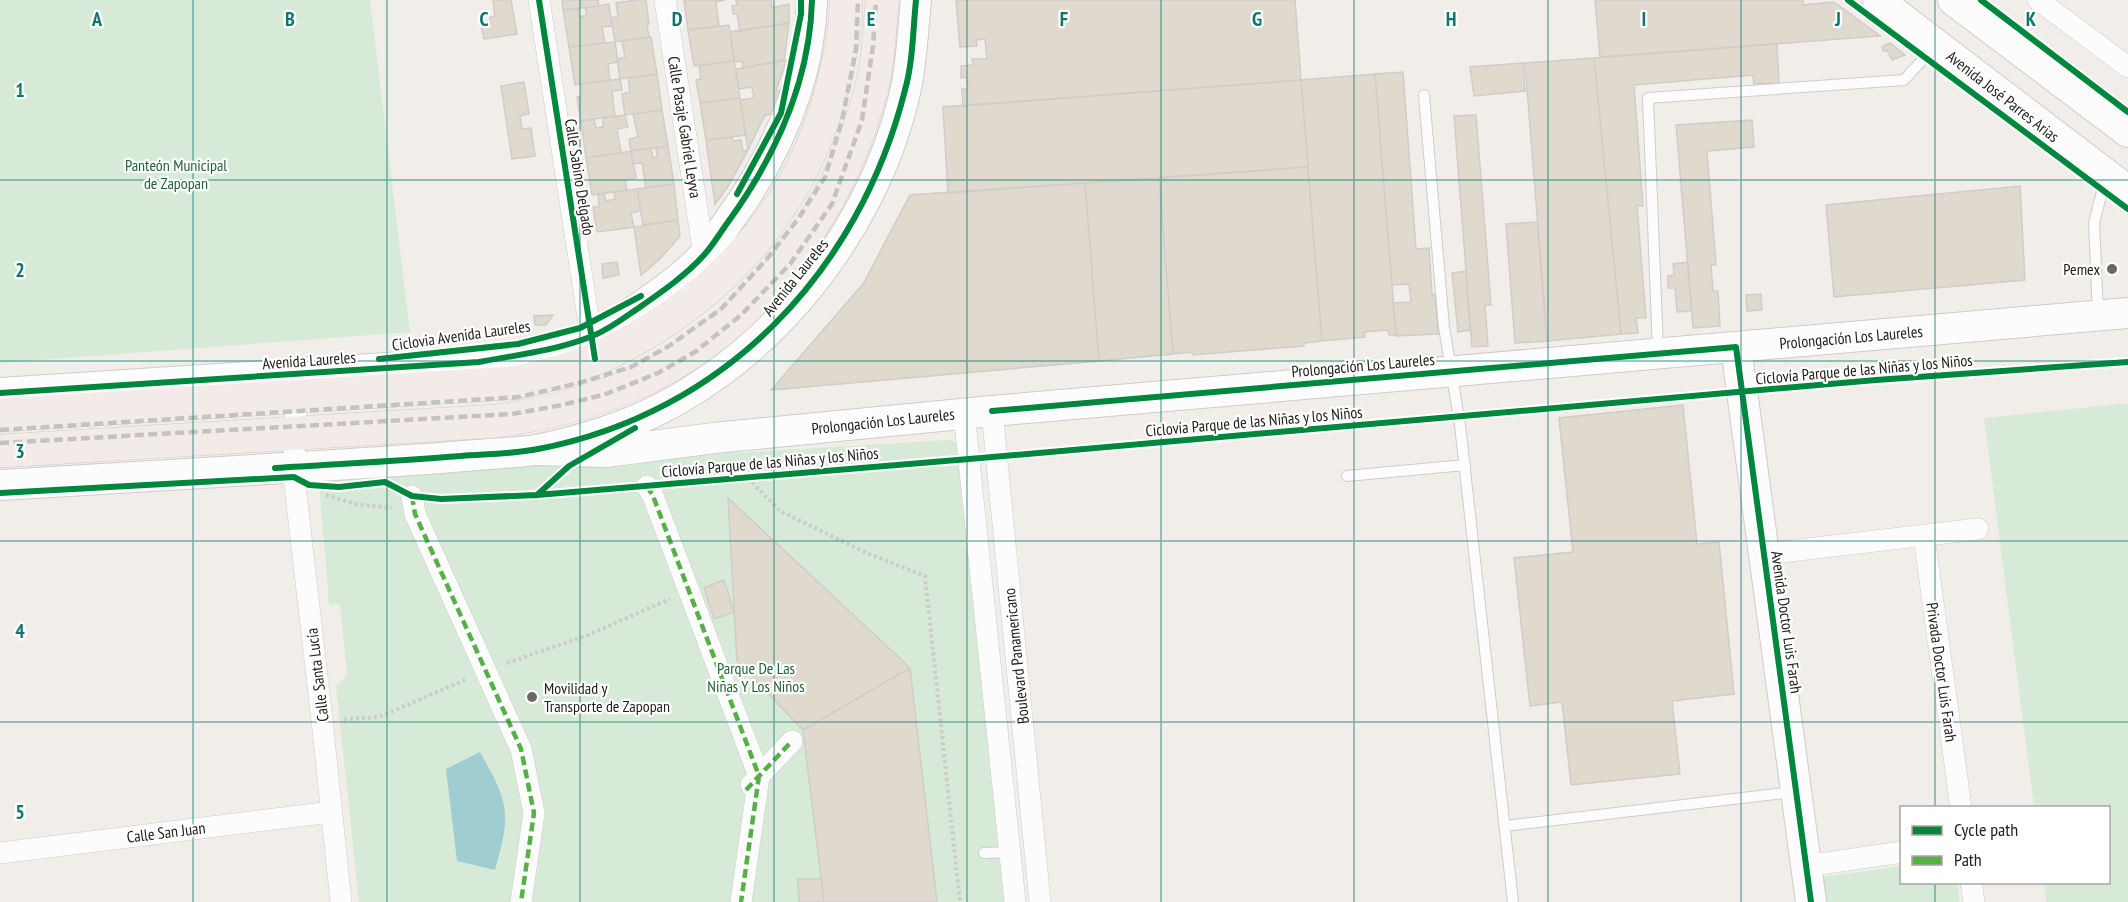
<svg xmlns="http://www.w3.org/2000/svg" width="2128" height="902" viewBox="0 0 2128 902" font-family="'PT Sans Narrow',sans-serif">
	<style>
		.green { fill: #d7ead8 }
		.water { fill: #a0cdd1 }
		.building { fill: #e0d9ce; stroke: #cfcdca; stroke-width: 1.5 }
		.lines { fill: none; stroke-linecap: round; stroke-linejoin: round }
		.lane-casing { stroke: #cfccca; stroke-width: 12 }
		.street-casing { stroke: #cfccca; stroke-width: 22 }
		.secondary-casing { stroke: #cfccca; stroke-width: 32 }
		.primary-casing { stroke: #cecccb; stroke-width: 34 }
		.path { stroke: #cecccb; stroke-width: 4; stroke-dasharray: 3 3; stroke-linecap: butt }
		.lane { stroke: #fdfcfc; stroke-width: 10 }
		.street { stroke: #fdfcfc; stroke-width: 21 }
		.secondary { stroke: #fdfcfc; stroke-width: 30 }
		.primary { stroke: #f3ebe8; stroke-width: 33 }
		.rail { stroke: #c3c3c1; stroke-width: 4.5; stroke-dasharray: 9 4.5; stroke-linecap: butt }
		.quiet { stroke: #55b145; stroke-width: 4.5; stroke-dasharray: 9 4.5; stroke-linecap: butt }
		.cycleway-casing { stroke: #fff; stroke-width: 10 }
		.cycleway { stroke: #00873e; stroke-width: 6 }
		.grid { fill: none; stroke: #0f766e; stroke-width: 1.5; stroke-opacity: 0.55 }
		.poi-dot { fill: #6a6865; stroke: #fff; stroke-width: 2 }
		.labels { text-anchor: middle; dominant-baseline: central; stroke-width: 4.5; stroke-linejoin: round; paint-order: stroke }
		.street-label { font-size: 16px; fill: #22201d; stroke: #fff }
		.park-label { font-size: 16px; fill: #206235; stroke: #fff }
		.poi-label { font-size: 16px; fill: #22201d; stroke: #fff; text-anchor: end }
		.grid-label { font-size: 20px; text-anchor: middle; font-weight: bold; fill: #0f766e; stroke: #fff; stroke-width: 4.5; stroke-linejoin: round; paint-order: stroke }
	</style>
	<rect width="100%" height="100%" fill="#f1eeea"/>
	<path class="green" d="M0,0H370L410,332L0,363Z
		M2128,403V902H2046L2044,883L2108,882V808L2034,807L1984,418Z
		M949,440L956,442L962,449L1009,902H359L336,686L347,676L340,604L329,605L319,483L331,477Z
		M1901,866L1902,882L1957,883L1960,902H1825L1822,877Z"/>
	<path class="water" d="M480,752C491,772 506,795 505,819C505,836 499,854 495,870L457,861L446,769Z"/>
	<path class="building" d="M493,0H511L517,34L484,39L481,24L491,23L490,17L495,16Z
		M562,0H598L599,6L563,10Z
		M636,0H646L649,24H647L649,37L615,42L611,18L618,16L616,3Z
		M684,0H725L716,2L719,26L688,30Z
		M736,0H771L772,8L789,4V23L740,31L737,14H733L732,6L737,5Z
		M956,0H1295L1301,80L963,106L962,89H968L967,77L961,78V66L973,65L972,59H987L985,39L976,40L977,46L960,47Z
		M1595,0H1803V5L1834,2L1880,36L1600,57Z
		M609,4L612,26L602,27L605,43L569,47L563,10L578,9L580,17L587,15L585,8Z
		M789,23L784,60L743,68L742,61L735,62L730,32Z
		M729,25L734,61L694,66L688,30Z
		M651,37L657,74L620,79L617,59L625,57L622,41Z
		M615,42L618,62L608,64L610,80L575,85L569,47Z
		M1890,43L1905,55L1892,60L1887,50L1883,51L1882,47Z
		M1777,44L1779,83L1754,84L1753,75L1634,85L1643,206H1637L1646,318H1636L1638,333L1621,334L1594,58Z
		M1594,58L1621,334L1547,341L1525,63Z
		M787,60L776,90L780,91L775,114L765,115L748,150L740,100L754,98L752,87L739,89L736,69Z
		M734,61L740,98L700,103L696,80L701,79L699,66Z
		M1523,63L1525,91L1474,96L1470,67Z
		M1403,72L1416,249L1429,248L1432,295L1435,294L1438,334L1396,336L1393,303L1411,302L1409,284L1392,285L1375,74Z
		M657,74L662,110L625,115L622,94L630,92L628,78Z
		M1375,74L1396,335H1389L1388,330L1364,332L1365,337L1322,341L1301,80Z
		M620,79L622,90L612,91L615,116L581,121L577,97L582,96L581,84Z
		M1301,80L1308,167L948,193L943,107Z
		M524,82L529,114L520,116L522,129L531,128L535,156L512,159L501,86Z
		M740,98L746,135L706,140L700,103Z
		M662,110L668,146L631,151L629,139L638,137L633,114Z
		M625,115L628,127L617,129L621,153L586,158L581,121L594,119L596,128L603,127V118Z
		M1476,115L1491,305H1485L1488,346L1472,347L1454,116Z
		M1752,120L1754,147L1707,151L1716,265H1711L1713,291H1718L1720,326L1693,328L1676,125Z
		M732,137L733,141L741,140L743,151L748,150L727,188L715,204L706,140Z
		M668,146L674,184L646,188L642,163L633,164L631,151L651,148L653,158L657,157L656,148Z
		M631,151L636,178L625,180L627,190L592,195L586,158Z
		M1308,167L1322,341L1304,343V346L1193,355V352L1173,354L1159,178Z
		M1159,178L1173,354L1099,361L1085,183Z
		M1085,183L1099,361L771,390L863,284L910,195Z
		M674,184L678,220L643,225L637,189Z
		M2020,186L2025,280L1834,297L1826,205Z
		M637,189L641,211L631,213L634,227L597,232L593,207H599L598,194L604,193L606,201L615,199L614,192Z
		M678,220L680,236L660,259L641,275L634,227Z
		M1537,222L1547,341L1515,343L1506,224Z
		M617,262L619,275L603,278L602,264Z
		M1688,262L1692,311L1677,312L1675,288H1668V276L1674,275L1673,264Z
		M1466,271L1470,330L1458,332L1452,273Z
		M1761,294L1762,310L1747,311L1746,295Z
		M553,315L546,325H535L534,316Z
		M1683,405L1697,544L1719,542L1734,694L1672,701L1680,774L1571,785L1562,702L1530,706L1514,558L1573,552L1559,418Z
		M728,498L890,649L910,668L803,730L737,661Z
		M724,580L734,612L714,619L704,588Z
		M910,668L937,902H824L803,730Z
		M798,879H821L824,902H799Z"/>
	<g class="lines">
		<defs>
			<path id="lane" d="M1424,95L1444,327L1460,425L1513,902
				M2098,315L2094,223L2106,176
				M1658,351L1648,98L1904,80L1925,57L1940,51
				M1347,476L1465,465
				M1505,826L1793,792
				M984,853L1009,852"/>
			<path id="street" d="M539,0L593,349
				M665,0L704,255
				M2038,0L2128,67
				M293,384L297,432L294,449L296,467L294,477L322,720L341,902
				M992,411L1040,902
				M964,413L1015,902
				M647,486L653,496L759,776L741,902
				M412,496L415,514L521,749L534,813L521,902
				M1924,536L1961,808
				M1764,554L1978,529
				M751,785L792,741
				M0,853L331,812
				M1806,866L1902,852
				M1971,882L1974,902"/>
			<path id="secondary" d="M1878,0L2128,191
				M1953,0L2128,132
				M1736,347L1811,902
				M0,393L479,362C516,355 554,351 590,337C607,331 625,317 640,307C663,291 686,275 704,255C713,245 720,233 728,222C775,157 810,82 812,0
				M536,450L606,452L714,438L992,411L2128,313
				M0,485C112,479 224,471 335,465C383,462 430,459 477,455C496,453 516,453 535,450C558,446 582,439 604,432C753,384 873,240 906,88C912,59 913,29 916,0"/>
			<path id="primary" d="M0,415L511,383C531,379 550,375 569,369C599,359 628,344 655,327C746,270 809,186 834,81C841,54 846,28 846,0
				M0,451L496,421C563,412 627,393 684,357C778,297 848,189 873,81C879,55 880,27 882,0"/>
		</defs>
		<use href="#lane" class="lane-casing"/>
		<use href="#street" class="street-casing"/>
		<use href="#secondary" class="secondary-casing"/>
		<use href="#primary" class="primary-casing"/>
		<path class="path" d="M748,478L780,511L869,554L925,576L960,902
			M326,495L355,504L392,508
			M507,663L588,635L670,599
			M344,719L379,717L467,679"/>
		<use href="#lane" class="lane"/>
		<use href="#street" class="street"/>
		<use href="#secondary" class="secondary"/>
		<use href="#primary" class="primary"/>
		<path class="rail" d="M0,430L519,397L579,383L631,367L669,346L721,309L766,260L798,219L825,177L842,121L856,49L858,0
			M0,443L512,414L562,405L606,394L658,373L695,352L741,315L790,264L832,204L862,120L873,46L876,0"/>
		<path class="quiet" d="M647,486L653,496L759,776L741,902
			M412,496L415,514L521,749L534,813L521,902
			M746,790L792,741"/>
		<defs>
			<path id="cycleway" d="M539,0L595,359
				M1848,0L2128,209
				M1981,0L2128,112
				M737,194L781,113L801,14V0
				M379,359L518,344L580,328L641,296
				M0,393L479,362C516,355 554,351 590,337C607,331 625,317 640,307C663,291 686,275 704,255C713,245 720,233 728,222C775,157 810,82 812,0
				M992,411L1736,347L1811,902
				M275,468C337,464 399,461 461,456C486,454 513,454 538,449C725,413 859,272 905,90C913,61 913,30 916,0
				M0,493L294,477L309,485L339,487L385,482L412,496L441,499L537,495L969,459L1876,380L2128,362
				M537,495L569,466L635,428"/>
		</defs>
		<use href="#cycleway" class="cycleway-casing"/>
		<use href="#cycleway" class="cycleway"/>
	</g>
	<path class="grid" d="M193,0V902M387,0V902M580,0V902M774,0V902M967,0V902M1161,0V902M1354,0V902M1548,0V902M1741,0V902M1935,0V808M0,180H2128M0,361H2128M0,541H2128M0,722H2128M1935,882V902"/>
	<g class="poi-dot">
		<circle cx="2112" cy="269" r="6"/>
		<circle cx="532" cy="697" r="6"/>
	</g>
	<g class="labels">
		<g class="street-label">
			<text transform="translate(2003 96) rotate(38)">Avenida José Parres Arias</text>
			<text transform="translate(685 127) rotate(81)">Calle Pasaje Gabriel Leyva</text>
			<text transform="translate(580 177) rotate(81)">Calle Sabino Delgado</text>
			<text transform="translate(795 277) rotate(-51)">Avenida Laureles</text>
			<text transform="translate(461 335) rotate(-8)">Ciclovia Avenida Laureles</text>
			<text transform="translate(1851 337) rotate(-5)">Prolongación Los Laureles</text>
			<text transform="translate(309 360) rotate(-4)">Avenida Laureles</text>
			<text transform="translate(1363 365) rotate(-5)">Prolongación Los Laureles</text>
			<text transform="translate(1864 369) rotate(-5)">Ciclovía Parque de las Niñas y los Niños</text>
			<text transform="translate(883 421) rotate(-6)">Prolongación Los Laureles</text>
			<text transform="translate(1254 421) rotate(-5)">Ciclovía Parque de las Niñas y los Niños</text>
			<text transform="translate(770 462) rotate(-5)">Ciclovía Parque de las Niñas y los Niños</text>
			<text transform="translate(1787 622) rotate(82)">Avenida Doctor Luis Farah</text>
			<text transform="translate(1016 656) rotate(-96)">Boulevard Panamericano</text>
			<text transform="translate(1942 672) rotate(82)">Privada Doctor Luis Farah</text>
			<text transform="translate(317 675) rotate(-97)">Calle Santa Lucía</text>
			<text transform="translate(166 832) rotate(-7)">Calle San Juan</text>
		</g>
		<g class="park-label">
			<text x="176" y="165">Panteón Municipal<tspan x="176" dy="18">de Zapopan</tspan></text>
			<text x="756" y="668">Parque De Las<tspan x="756" dy="18">Niñas Y Los Niños</tspan></text>
		</g>
		<g class="poi-label">
			<text x="2100" y="269">Pemex</text>
			<text x="544" y="688" text-anchor="start">Movilidad y<tspan x="544" dy="18">Transporte de Zapopan</tspan></text>
		</g>
	</g>
	<g class="grid-label">
		<text x="97" y="26">A</text>
		<text x="290" y="26">B</text>
		<text x="484" y="26">C</text>
		<text x="677" y="26">D</text>
		<text x="871" y="26">E</text>
		<text x="1064" y="26">F</text>
		<text x="1257" y="26">G</text>
		<text x="1451" y="26">H</text>
		<text x="1644" y="26">I</text>
		<text x="1838" y="26">J</text>
		<text x="2031" y="26">K</text>
		<text x="20" y="97">1</text>
		<text x="20" y="277">2</text>
		<text x="20" y="458">3</text>
		<text x="20" y="638">4</text>
		<text x="20" y="819">5</text>
	</g>
	<rect x="1900" y="806" width="210" height="78" fill="#ffffff" stroke="#a7a6a5" stroke-width="1.5"/>
	<rect x="1912" y="826" width="30" height="9" fill="#00873e" stroke="#a7a6a5" stroke-width="1.5"/>
	<text x="1954" y="836" font-size="18" fill="#22201d">Cycle path</text>
	<rect x="1912" y="856" width="30" height="9" fill="#55b145" stroke="#a7a6a5" stroke-width="1.5"/>
	<text x="1954" y="866" font-size="18" fill="#22201d">Path</text>
</svg>
